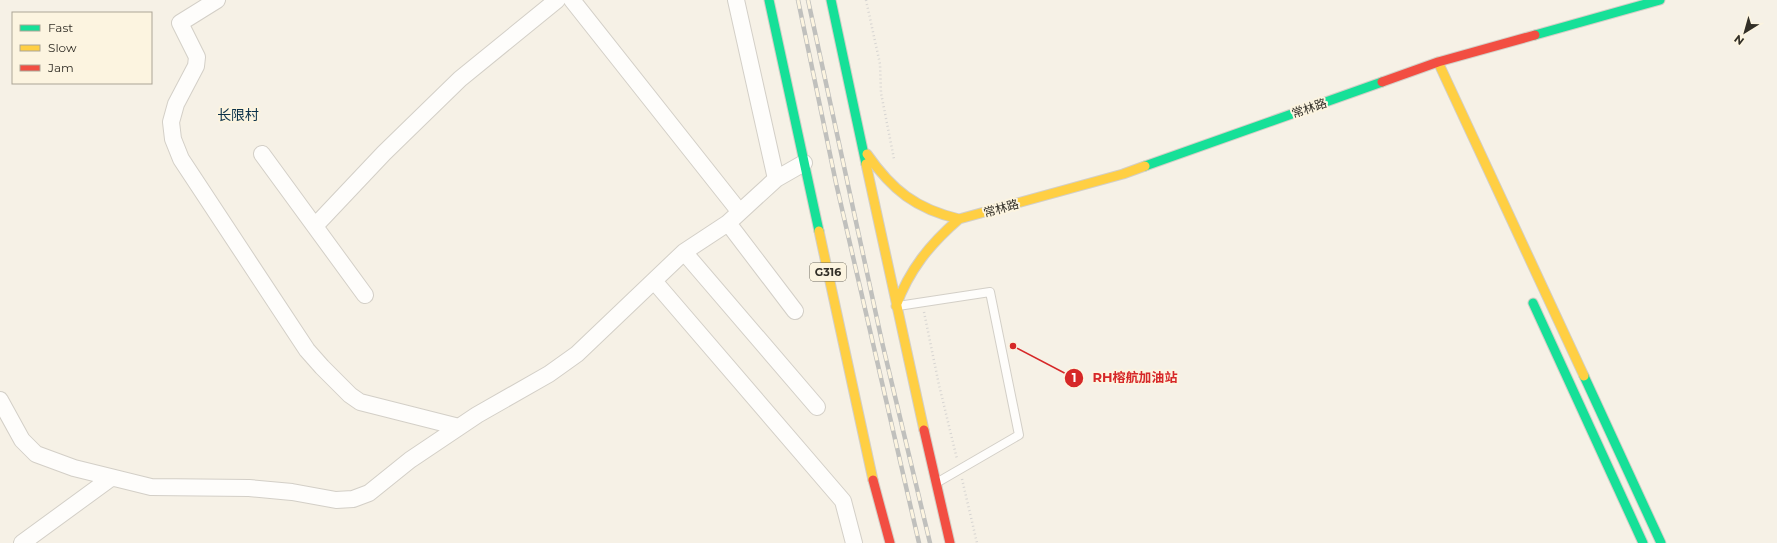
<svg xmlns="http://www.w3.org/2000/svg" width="1777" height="543" viewBox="0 0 1777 543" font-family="Montserrat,'Noto Sans SC',sans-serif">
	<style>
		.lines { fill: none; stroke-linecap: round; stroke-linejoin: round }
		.lane-casing { stroke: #d3cfc7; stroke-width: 10 }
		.street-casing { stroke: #d3cfc7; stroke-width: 18 }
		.fast-casing { stroke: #d3cfc7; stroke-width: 11 }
		.slow-casing { stroke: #d3cfc7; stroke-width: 11 }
		.jam-casing { stroke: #d3cfc7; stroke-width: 11 }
		.path { stroke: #d7d5d2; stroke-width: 2.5; stroke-dasharray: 1 3; stroke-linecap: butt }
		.lane { stroke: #fefdfb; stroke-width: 8 }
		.street { stroke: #fefdfb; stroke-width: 16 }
		.fast { stroke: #16e098; stroke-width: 9 }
		.slow { stroke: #ffcf43; stroke-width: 9 }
		.jam { stroke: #f24e42; stroke-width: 9 }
		.rail-casing { stroke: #c0c0bd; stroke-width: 4.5 }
		.rail { stroke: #fcf4e0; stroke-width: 3; stroke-dasharray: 9; stroke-linecap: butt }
		.labels { text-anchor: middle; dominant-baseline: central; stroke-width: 4; stroke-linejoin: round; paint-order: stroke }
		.shield { fill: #fcf4e0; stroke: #6f6a5e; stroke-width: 1 }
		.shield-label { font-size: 11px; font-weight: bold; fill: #322f27 }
		.street-label { font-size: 12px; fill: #322f27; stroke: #fcf4e0 }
		.quarter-label { font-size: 14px; fill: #0b324a; stroke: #fcf4e0 }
		.leader { fill: none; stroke: #d62828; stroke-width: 1.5 }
		.callout-dot { fill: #d62828; stroke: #fcf4e0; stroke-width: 1.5 }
		.mark-label { font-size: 12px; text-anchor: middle; font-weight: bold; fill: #fff }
		.callout-label { font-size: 13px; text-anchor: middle; font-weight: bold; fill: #d62828; stroke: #fcf4e0; stroke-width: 4; stroke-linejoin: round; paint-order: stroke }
	</style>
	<rect width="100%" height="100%" fill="#f6f1e6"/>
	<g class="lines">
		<defs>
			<path id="lane" d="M898,306L990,292L1019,435L938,482"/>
			<path id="street" d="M217,0L180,23L197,57L196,66L176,104L171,122L173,139L181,159L307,350L322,367L350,395L360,402L459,427
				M572,0L739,211
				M736,0L776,179
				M262,154L365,295
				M728,223L795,311
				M315,226L384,153L460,79L557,0
				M684,252L817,407
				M654,281L843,501L854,543
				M0,400L22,440L36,454L74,468L151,487L249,488L292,492L336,500L353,499L369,493L410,460L477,415L549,374L577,354L684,252L728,223L776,179L804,163
				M22,543L111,478"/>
			<path id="fast" d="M769,0L819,231
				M831,0L866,164
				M1535,35L1660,0
				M1145,166L1382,82
				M1533,303L1643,543
				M1584,376L1661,543"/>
			<path id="slow" d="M1438,62L1584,376
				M867,154C892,190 916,209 959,219
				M866,164L924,430
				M959,219L1123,174L1145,166
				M819,231L873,480
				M896,306C909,270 930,244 959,219"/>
			<path id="jam" d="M1382,82L1438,62L1535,35
				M924,430L950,543
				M873,480L890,543"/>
		</defs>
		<use href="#lane" class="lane-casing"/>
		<use href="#street" class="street-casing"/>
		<use href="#fast" class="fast-casing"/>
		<use href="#slow" class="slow-casing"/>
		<use href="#jam" class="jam-casing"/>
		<path class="path" d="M866,0L880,64L881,93L894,159
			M924,312L939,385L957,459
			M962,479L977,543"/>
		<use href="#lane" class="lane"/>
		<use href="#street" class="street"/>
		<use href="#fast" class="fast"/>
		<use href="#slow" class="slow"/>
		<use href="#jam" class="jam"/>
		<defs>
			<path id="rail" d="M798,0L836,183L919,543
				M808,0L882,342L930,543"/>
		</defs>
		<use href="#rail" class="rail-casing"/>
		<use href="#rail" class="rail"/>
	</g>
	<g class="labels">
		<rect class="shield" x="810" y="263" width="36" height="18" rx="3"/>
		<g class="shield-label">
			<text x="828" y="272">G316</text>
		</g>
		<g class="street-label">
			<text transform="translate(1309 108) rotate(-19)">常林路</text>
			<text transform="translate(1001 208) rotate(-16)">常林路</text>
		</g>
		<g class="quarter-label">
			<text x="238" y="115">长限村</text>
		</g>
	</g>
	<path class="leader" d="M1013 346L1074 378"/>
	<g class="callout-dot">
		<circle cx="1013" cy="346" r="4"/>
		<circle cx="1074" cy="378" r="10"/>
	</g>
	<g class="mark-label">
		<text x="1074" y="382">1</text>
	</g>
	<g class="callout-label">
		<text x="1135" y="382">RH榕航加油站</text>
	</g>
	<rect x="12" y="12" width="140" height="72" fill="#fcf4e0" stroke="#aba596"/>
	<rect x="20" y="25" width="20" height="6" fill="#16e098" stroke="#aba596"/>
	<text x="48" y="32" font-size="12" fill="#322f27">Fast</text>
	<rect x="20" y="45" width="20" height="6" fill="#ffcf43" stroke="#aba596"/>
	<text x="48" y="52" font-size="12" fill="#322f27">Slow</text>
	<rect x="20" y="65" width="20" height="6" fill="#f24e42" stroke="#aba596"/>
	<text x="48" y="72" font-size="12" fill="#322f27">Jam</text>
	<g transform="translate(1745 32) rotate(217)" stroke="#fcf4e0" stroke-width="3" paint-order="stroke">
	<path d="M0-3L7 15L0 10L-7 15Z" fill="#322f27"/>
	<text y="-6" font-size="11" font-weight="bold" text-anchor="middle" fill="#322f27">N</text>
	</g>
</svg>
